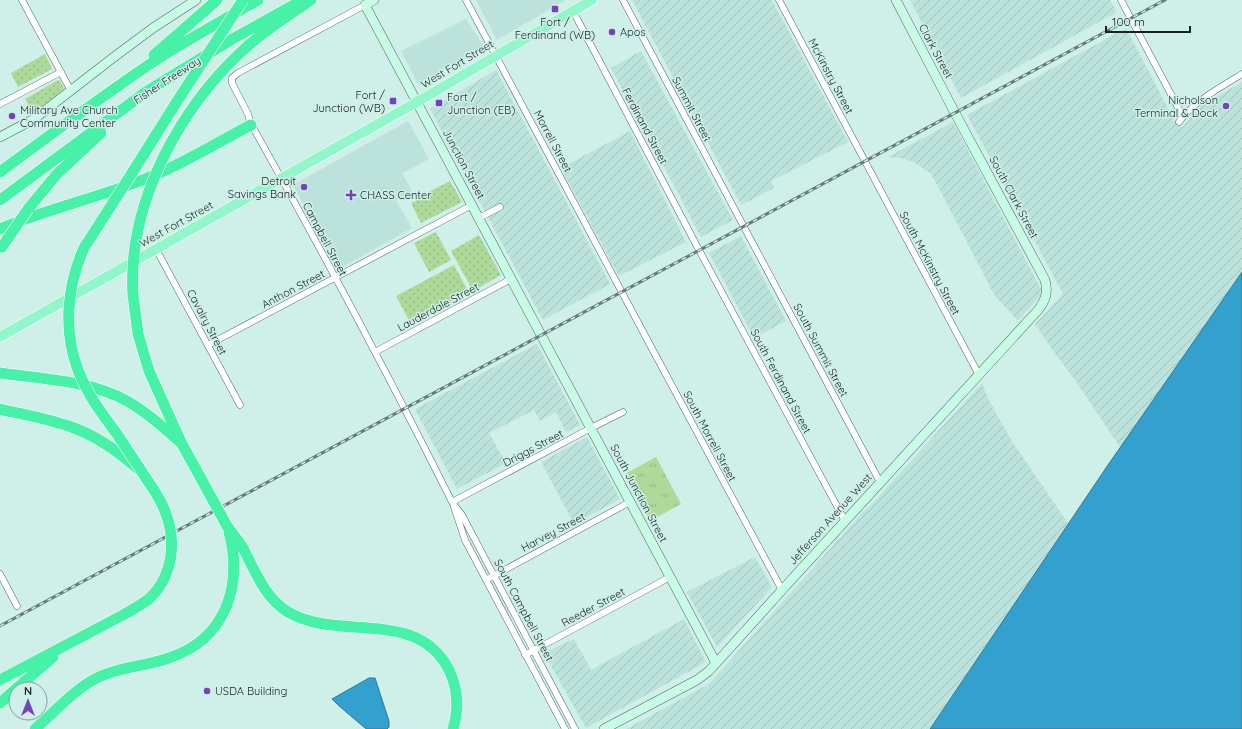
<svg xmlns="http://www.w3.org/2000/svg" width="1242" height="729" viewBox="0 0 1242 729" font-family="Quicksand,sans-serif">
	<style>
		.built { fill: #bbe3dc }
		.industrial { fill: url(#industrial-furrows) }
		.grass { fill: url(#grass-dots) }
		.park { fill: url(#park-tufts) }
		.water { fill: #34a0cd; stroke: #2c7b9a }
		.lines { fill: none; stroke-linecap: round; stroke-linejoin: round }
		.street-casing { stroke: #4c6863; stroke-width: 7 }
		.secondary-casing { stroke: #4c6863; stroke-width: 10 }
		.primary-casing { stroke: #fff; stroke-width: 11 }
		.highway-casing { stroke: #fff; stroke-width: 12 }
		.street { stroke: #fff; stroke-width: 6 }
		.secondary { stroke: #c8fbe5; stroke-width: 9 }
		.primary { stroke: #91f7ca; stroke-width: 10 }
		.highway { stroke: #47f1a7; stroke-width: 11 }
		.rail-casing { stroke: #667a76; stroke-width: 3 }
		.rail { stroke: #cfefe9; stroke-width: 1.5; stroke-dasharray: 4.5; stroke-linecap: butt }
		.highway-bridge-casing { stroke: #fff; stroke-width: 12; stroke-linecap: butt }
		.highway-bridge { stroke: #47f1a7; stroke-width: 11 }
		.poi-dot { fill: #7742b9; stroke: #cfefe9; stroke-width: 1.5 }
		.labels { text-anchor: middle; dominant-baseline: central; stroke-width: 3; stroke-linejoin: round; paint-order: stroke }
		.poi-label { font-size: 11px; fill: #182422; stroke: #cfefe9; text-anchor: start }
		.street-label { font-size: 11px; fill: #182422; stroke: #cfefe9 }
	</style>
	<defs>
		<pattern id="industrial-furrows" width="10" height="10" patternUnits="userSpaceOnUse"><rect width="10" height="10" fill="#bbe3dc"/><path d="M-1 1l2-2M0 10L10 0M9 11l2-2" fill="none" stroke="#a0c3bc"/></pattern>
		<pattern id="grass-dots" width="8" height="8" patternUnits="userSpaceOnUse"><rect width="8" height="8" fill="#add999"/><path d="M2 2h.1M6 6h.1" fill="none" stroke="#94ba84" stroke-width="1.8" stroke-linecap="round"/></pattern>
		<pattern id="park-tufts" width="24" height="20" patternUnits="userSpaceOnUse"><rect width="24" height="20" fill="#add999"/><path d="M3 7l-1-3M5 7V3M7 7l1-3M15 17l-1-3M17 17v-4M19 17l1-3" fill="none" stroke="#94ba84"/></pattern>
	</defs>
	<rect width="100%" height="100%" fill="#cfefe9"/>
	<path class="built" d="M476,0H566L497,40Z
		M466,19L484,47L418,84L401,51Z
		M408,121L429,159L402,173L412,191L396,200L412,228L339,269L293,185Z"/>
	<path class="industrial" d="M632,0H772L848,142L771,181L774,188L741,205Z
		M910,0H1110L1117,12L961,98Z
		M1126,28L1173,118L1182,127L1201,106L1242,82V272L1120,447L1075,380L1054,352L1035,324L1063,294L967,115Z
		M641,51L733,220L701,237L659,157L611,68Z
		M496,70L610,284L543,320L430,109Z
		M953,122L1043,293L1018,321L995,296L934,179L930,173L914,162L901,158L888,157Z
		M630,131L686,242L619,276L561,168Z
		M741,236L786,321L754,338L709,253Z
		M537,344L580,425L566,432L556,412L540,421L534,410L489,433L506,463L457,489L415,409Z
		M982,383L988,399L1013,443L1068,523L929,729H626L709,684L863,512L872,504Z
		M587,437L620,499L574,524L541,462Z
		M755,557L772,587L717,647L687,592Z
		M684,619L706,662L586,728L544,653L574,639L591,670Z"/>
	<path class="grass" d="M45,54L52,69L18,87L11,73Z
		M58,80L60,81L64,89L33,113L25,99Z
		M450,181L462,202L421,223L411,203L418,200L417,198Z
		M436,232L451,260L429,272L414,243Z
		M479,235L501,275L473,291L451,251Z
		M454,265L469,293L411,324L396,296Z"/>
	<path class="park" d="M656,457L681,504L650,521L625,474Z"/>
	<path class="water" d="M1242,272V729H930L1108,465Z
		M369,678H375L389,721V727L387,729H367L365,728L338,705L332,699Z"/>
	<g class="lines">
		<defs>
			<path id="street" d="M22,0L71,91
				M466,0C572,197 675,394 782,590
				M623,0L880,482
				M779,0L979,375
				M1121,0L1183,117
				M365,5L238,73L232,78V83L248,114L250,122C320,247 388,374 452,502L462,515L575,729
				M573,11L699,250L845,521
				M0,104L61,72
				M1179,122C1192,103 1222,86 1242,74
				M479,218L500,207
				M156,249L240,405
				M208,345L472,205
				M375,352L511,279
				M452,502L591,428L623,412
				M454,507L465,540L565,729
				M0,574L17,606
				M486,580L630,502
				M525,655L670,577"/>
			<path id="secondary" d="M374,0L365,5L716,663
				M0,137L34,119L114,57L153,28L196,0
				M604,729L697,680L709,671L782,590L1039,309C1046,299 1048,292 1045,280L955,113L896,0"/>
			<path id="primary" d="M0,337L417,102L592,0"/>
			<path id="highway" d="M154,55L217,0
				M164,156C183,118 208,83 240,53C261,33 286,17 311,0
				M0,172C50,135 101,97 153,62C187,40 223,20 258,0
				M132,173L176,103
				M0,200L146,92L229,41L303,0
				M28,209L57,174L101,133
				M0,229C47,209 97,198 145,179C182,165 216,143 251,125
				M133,295L138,334L149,371L181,442
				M0,373C42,379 89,380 127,401C148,413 165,429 182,444
				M0,409C25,415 50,419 74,428C98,437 119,452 138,469
				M227,526C233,533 238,541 243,548C255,571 265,598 288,612C339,642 417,607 449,670C458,689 459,709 453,729
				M0,680L123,615
				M16,689L53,657
				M0,703L16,689
				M35,729C56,711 76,687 101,676C123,666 147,666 169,658C226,639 243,586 229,532"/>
		</defs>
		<use href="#street" class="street-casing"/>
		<use href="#secondary" class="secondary-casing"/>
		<use href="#primary" class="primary-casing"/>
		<use href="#highway" class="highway-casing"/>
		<use href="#street" class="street"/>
		<use href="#secondary" class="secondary"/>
		<use href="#primary" class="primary"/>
		<use href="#highway" class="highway"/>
		<defs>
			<path id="rail" d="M0,626L1165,0"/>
		</defs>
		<use href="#rail" class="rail-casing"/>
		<use href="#rail" class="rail"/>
		<defs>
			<path id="highway-bridge" d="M176,103L243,0
				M2,247L28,209
				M133,295C130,248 143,199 164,156
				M182,444L227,526
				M123,615C132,610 141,605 149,599C174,575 177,539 164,509C159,496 151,486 144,475C135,461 126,448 117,434C102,414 87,394 78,370C63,330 67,286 84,248L132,173"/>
		</defs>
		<use href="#highway-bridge" class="highway-bridge-casing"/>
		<use href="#highway-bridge" class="highway-bridge"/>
	</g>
	<g class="poi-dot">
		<rect x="551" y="5" width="8" height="8" rx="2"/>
		<circle cx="612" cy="32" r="4"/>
		<rect x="389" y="97" width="8" height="8" rx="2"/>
		<rect x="435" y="99" width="8" height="8" rx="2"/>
		<circle cx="1226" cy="106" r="4"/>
		<circle cx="12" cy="116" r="4"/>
		<circle cx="304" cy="187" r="4"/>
		<path d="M349 189h4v4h4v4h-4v4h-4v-4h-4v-4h4z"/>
		<circle cx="207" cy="691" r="4"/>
	</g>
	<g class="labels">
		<g class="poi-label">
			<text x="555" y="22" text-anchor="middle">Fort /<tspan x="555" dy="13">Ferdinand (WB)</tspan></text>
			<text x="620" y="32">Apos</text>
			<text x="385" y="95" text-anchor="end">Fort /<tspan x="385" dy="13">Junction (WB)</tspan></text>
			<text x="447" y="97">Fort /<tspan x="447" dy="13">Junction (EB)</tspan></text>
			<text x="1218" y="100" text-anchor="end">Nicholson<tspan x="1218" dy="13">Terminal &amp; Dock</tspan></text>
			<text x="20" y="110">Military Ave Church<tspan x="20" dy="13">Community Center</tspan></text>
			<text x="296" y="181" text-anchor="end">Detroit<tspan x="296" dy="13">Savings Bank</tspan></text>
			<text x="360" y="195">CHASS Center</text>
			<text x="215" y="691">USDA Building</text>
		</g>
		<g class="street-label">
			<text transform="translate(936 51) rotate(62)">Clark Street</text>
			<text transform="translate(457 64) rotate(-31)">West Fort Street</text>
			<text transform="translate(831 76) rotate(62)">McKinstry Street</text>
			<text transform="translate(167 80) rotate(-33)">Fisher Freeway</text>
			<text transform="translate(692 109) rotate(62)">Summit Street</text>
			<text transform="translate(645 126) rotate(62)">Ferdinand Street</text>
			<text transform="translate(553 141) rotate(62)">Morrell Street</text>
			<text transform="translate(464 164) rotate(62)">Junction Street</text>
			<text transform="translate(1014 197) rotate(62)">South Clark Street</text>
			<text transform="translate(176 224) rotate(-29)">West Fort Street</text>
			<text transform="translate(325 239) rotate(62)">Campbell Street</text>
			<text transform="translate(930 263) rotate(62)">South McKinstry Street</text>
			<text transform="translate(293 289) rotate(-28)">Anthon Street</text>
			<text transform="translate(438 307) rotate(-28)">Lauderdale Street</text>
			<text transform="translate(207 322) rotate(62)">Cavalry Street</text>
			<text transform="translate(821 350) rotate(62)">South Summit Street</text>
			<text transform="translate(781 381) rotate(62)">South Ferdinand Street</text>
			<text transform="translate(710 436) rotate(62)">South Morrell Street</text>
			<text transform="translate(533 448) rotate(-28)">Driggs Street</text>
			<text transform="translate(639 493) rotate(62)">South Junction Street</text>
			<text transform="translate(830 519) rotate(-48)">Jefferson Avenue West</text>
			<text transform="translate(553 532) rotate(-28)">Harvey Street</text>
			<text transform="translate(593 607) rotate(-28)">Reeder Street</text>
			<text transform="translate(524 610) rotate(62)">South Campbell Street</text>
		</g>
	</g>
	<g transform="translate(28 701)"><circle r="19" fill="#cfefe9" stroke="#869e99"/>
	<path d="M0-3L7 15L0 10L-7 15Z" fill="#7742b9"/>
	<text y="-6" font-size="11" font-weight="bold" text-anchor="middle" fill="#182422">N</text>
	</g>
	<path d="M1106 26v6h84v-6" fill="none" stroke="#182422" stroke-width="2"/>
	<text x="1112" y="26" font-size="12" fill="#182422" stroke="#cfefe9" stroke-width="3" paint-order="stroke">100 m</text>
</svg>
